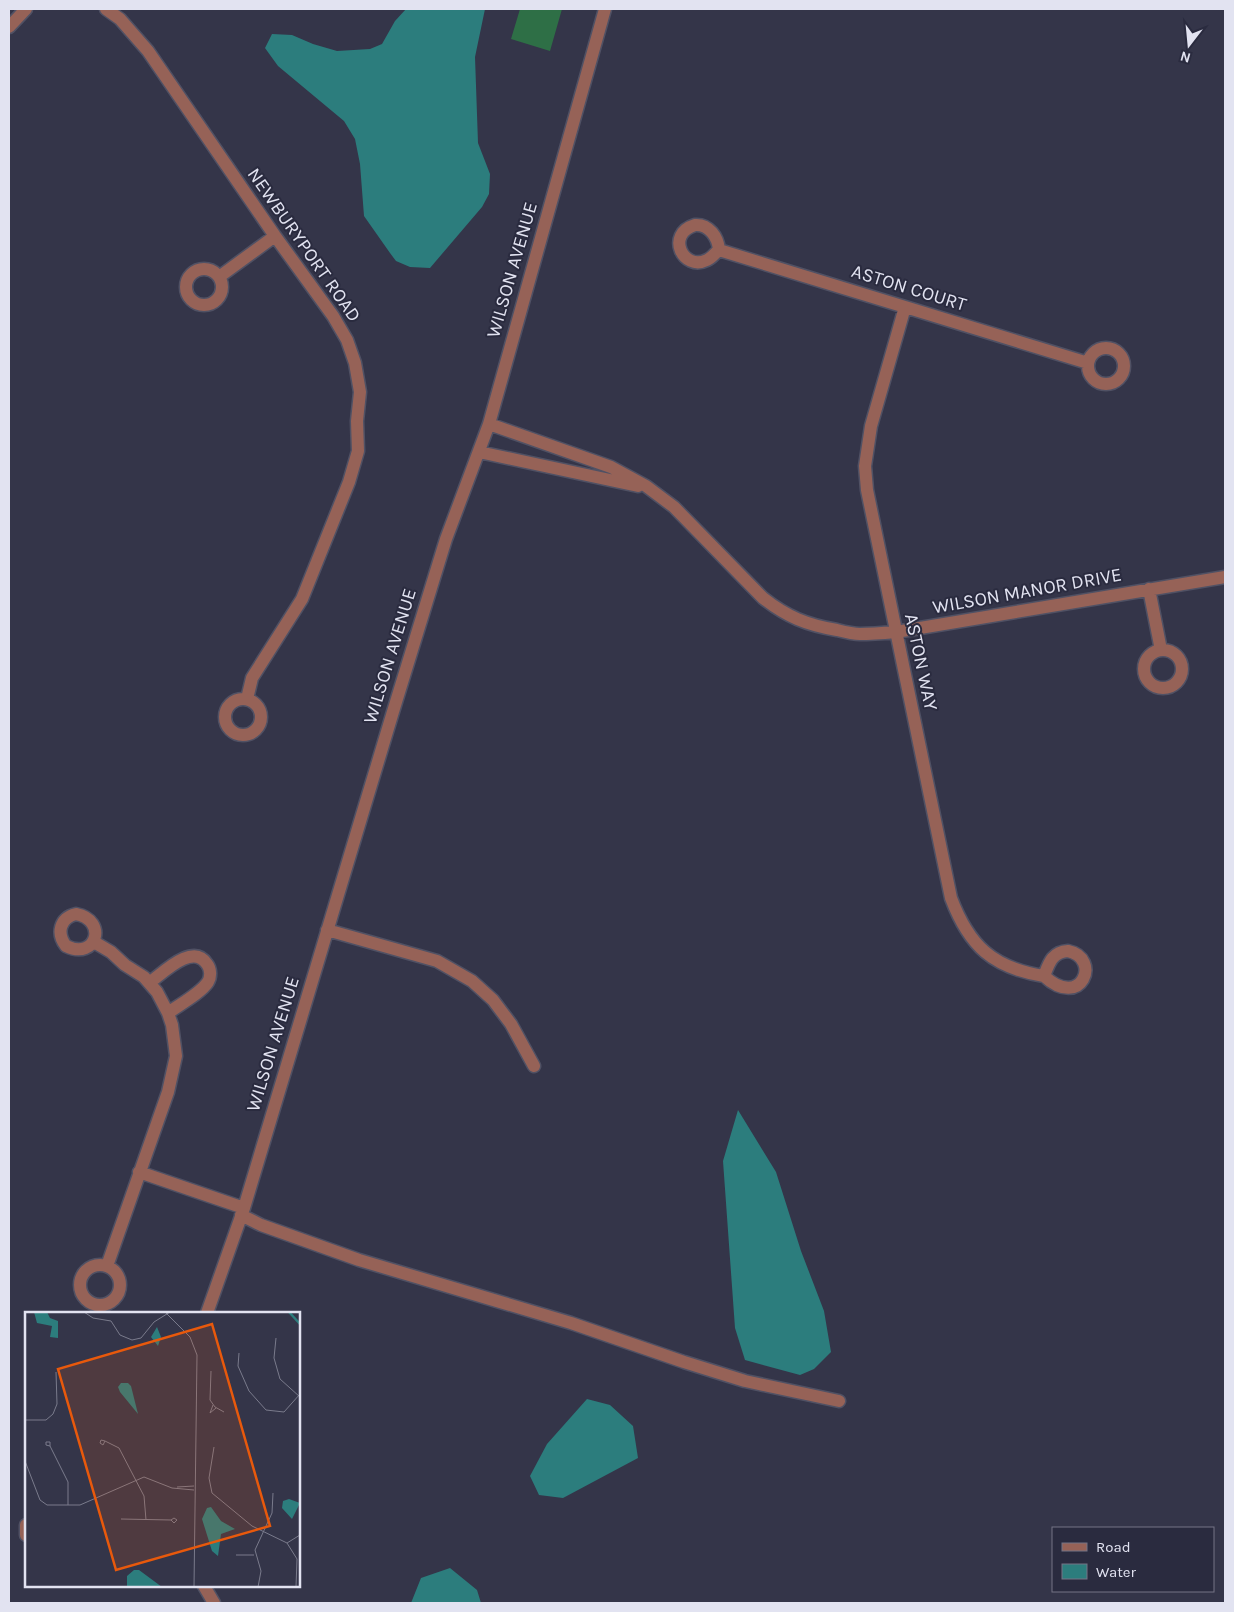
<svg xmlns="http://www.w3.org/2000/svg" width="1234" height="1612" viewBox="0 0 1234 1612" font-family="Karla,sans-serif">
	<style>
		.green { fill: #2e6f46 }
		.water { fill: #2c7d7d }
		.lines { fill: none; stroke-linecap: round; stroke-linejoin: round }
		.minor-casing { stroke: #505164; stroke-width: 15 }
		.minor { stroke: #966257; stroke-width: 12 }
		.labels { text-anchor: middle; dominant-baseline: central; stroke-width: 4; stroke-linejoin: round; paint-order: stroke }
		.street-label { font-size: 19px; fill: #e2e3f1; stroke: #2a2b3f }
		.inset-river { fill: none; stroke: #2c7d7d; stroke-width: 2.5 }
		.inset-road { fill: none; stroke: #7a7b8c; stroke-width: 1 }
		.view { fill: #e8590c; fill-opacity: 0.15; stroke: #e8590c; stroke-width: 2.5 }
		.inset-edge { fill: none; stroke: #e2e3f1; stroke-width: 2.5 }
	</style>
	<rect width="100%" height="100%" fill="#343549"/>
	<path class="green" d="M520,9H562L550,51L511,39Z"/>
	<path class="water" d="M406,9H485L475,57L478,143L490,174L489,194L482,207L430,268L410,267L396,261L390,253L364,216L360,164L355,139L344,121L278,66L265,48L272,34L292,35L313,44L337,51L370,49L382,44L395,21Z
		M738,1110L776,1172L801,1251L824,1311L831,1352L814,1369L800,1375L745,1360L735,1328L723,1161Z
		M587,1399L610,1405L633,1426L638,1458L563,1498L539,1495L530,1476L547,1444Z
		M450,1568L477,1590L481,1603H411L421,1578Z"/>
	<g class="lines">
		<defs>
			<path id="minor" d="M106,9L120,19L148,51L275,236L333,316L347,340L355,363L360,392L357,421L358,451L349,482L302,599L252,678L247,699
				M9,27L26,9
				M695,225C709,224 718,237 719,250C715,253 712,258 707,260C683,272 665,234 695,225Z
				M719,250L1088,363
				M186 287a18 18 0 1 1 36 0a18 18 0 1 1-36 0Z
				M219,277L275,236
				M905,307L871,426L865,466L867,490L951,898C969,946 993,968 1044,976
				M1088 366a18 18 0 1 1 36 0a18 18 0 1 1-36 0Z
				M489,424L611,467L646,486L674,507L763,598C787,617 807,625 837,630C845,632 853,634 860,634C872,634 884,633 896,632L1225,577
				M479,452L638,486
				M1149,589L1161,650
				M1144 669a19 19 0 1 1 38 0a19 19 0 1 1-38 0Z
				M225 717a18 18 0 1 1 36 0a18 18 0 1 1-36 0Z
				M76,914C108,920 97,961 66,946C56,933 60,918 76,914Z
				M327,930L437,961L472,981L493,1000L511,1024L534,1066
				M94,942L111,952L125,965L144,977L157,992L168,1013L172,1025L176,1056L168,1092L107,1266
				M1068,951C1102,958 1082,1011 1044,976C1049,963 1052,952 1068,951Z
				M149,983C163,973 193,942 207,964C211,969 211,977 208,982C201,993 179,1005 168,1013
				M139,1172L244,1208
				M241,1215L261,1225L359,1260L571,1323L684,1362L745,1381L839,1401
				M80 1285a20 20 0 1 1 40 0a20 20 0 1 1-40 0Z
				M207,1313L244,1208L392,715L446,539L489,424L605,9
				M26,1525V1535
				M204,1586L214,1603"/>
		</defs>
		<use href="#minor" class="minor-casing"/>
		<use href="#minor" class="minor"/>
	</g>
	<g class="labels">
		<g class="street-label">
			<text transform="translate(304 245) rotate(55)">NEWBURYPORT ROAD</text>
			<text transform="translate(512 270) rotate(-74)">WILSON AVENUE</text>
			<text transform="translate(909 288) rotate(17)">ASTON COURT</text>
			<text transform="translate(1027 591) rotate(-10)">WILSON MANOR DRIVE</text>
			<text transform="translate(390 656) rotate(-73)">WILSON AVENUE</text>
			<text transform="translate(921 662) rotate(78)">ASTON WAY</text>
			<text transform="translate(273 1044) rotate(-73)">WILSON AVENUE</text>
		</g>
	</g>
	<g transform="translate(25 1312)">
		<rect width="275" height="275" fill="#343549"/>
		<path d="M9,0H22L25,6L33,9V26L25,25L27,14L12,11ZM132,15L136,25L133,34L126,25ZM96,71H103L106,74L113,102L95,80L93,75ZM264,187L275,191L267,207L257,196L258,189ZM186,195L196,209L210,217L196,222L193,244L187,239L177,207L182,196ZM109,258H114L137,275H102V264Z" fill="#2c7d7d"/>
		<path class="inset-river" d="M264,0L275,12"/>
		<path class="inset-road" d="M59,0L68,6L86,9L95,23L107,28L116,26L129,10L145,0M140,0L165,25L172,43L169,275M251,26L249,46L255,67L275,85M214,41L213,54L224,79L241,98L259,100L275,82M186,59L185,88L190,95L199,100M188,93L185,101L191,96M0,108H21L28,102L32,92L31,60M76,128L80,129L78,133L75,131ZM80,129L94,136L119,184L121,208M21,130H25V134L21,133ZM25,134L43,170V193M189,135L184,166L187,181L227,214L262,231L272,247L271,275M0,149L15,188L22,193H55L119,165L147,176L169,178M152,175L169,174M149,206L152,208L149,211L146,208ZM96,207L146,208M262,231L275,223M211,243H229M233,275L236,259L230,238L247,201L248,181"/>
		<path class="view" d="M187,12L245,214L91,258L33,57Z"/>
		<rect width="275" height="275" class="inset-edge"/>
	</g>
	<rect width="1234" height="1612" fill="none" stroke="#e2e3f1" stroke-width="20"/>
	<rect x="1052" y="1527" width="162" height="65" fill="#2a2b3f" stroke="#747586"/>
	<rect x="1062" y="1543" width="25" height="8" fill="#966257" stroke="#747586"/>
	<text x="1096" y="1552" font-size="15" fill="#e2e3f1">Road</text>
	<rect x="1062" y="1564" width="25" height="15" fill="#2c7d7d" stroke="#747586"/>
	<text x="1096" y="1577" font-size="15" fill="#e2e3f1">Water</text>
	<g transform="translate(1189 45) rotate(196)" stroke="#2a2b3f" stroke-width="4" paint-order="stroke">
	<path d="M0-4L9 19L0 12L-9 19Z" fill="#e2e3f1"/>
	<text y="-8" font-size="14" font-weight="bold" text-anchor="middle" fill="#e2e3f1">N</text>
	</g>
</svg>
